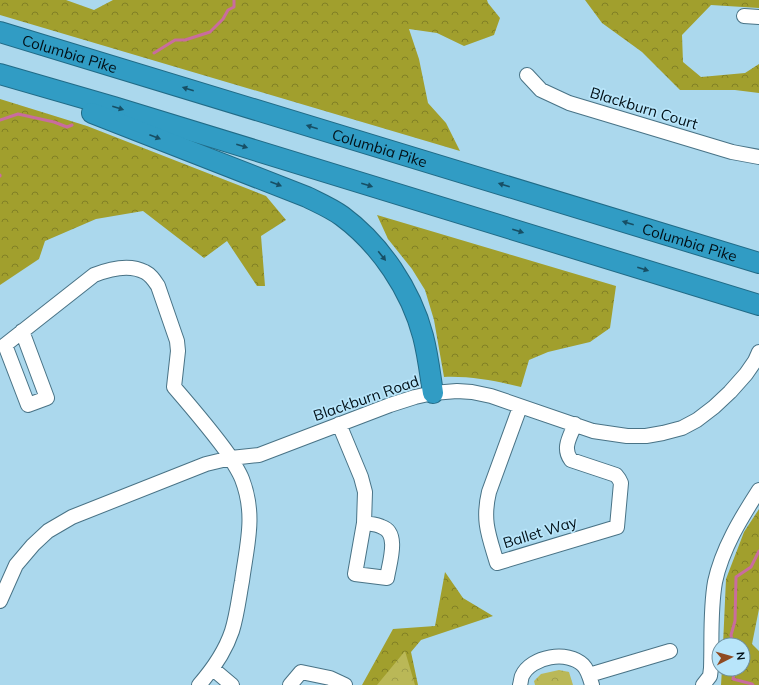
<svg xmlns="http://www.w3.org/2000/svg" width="759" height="685" viewBox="0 0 759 685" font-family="Mulish,sans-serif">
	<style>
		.forest { fill: url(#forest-crowns) }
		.park { fill: url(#park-crowns) }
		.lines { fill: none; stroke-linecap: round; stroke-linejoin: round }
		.stream { stroke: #c96c9e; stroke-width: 3 }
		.minor-casing { stroke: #497386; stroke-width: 16 }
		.highway-casing { stroke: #216b87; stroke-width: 22 }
		.minor { stroke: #fff; stroke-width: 14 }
		.highway { stroke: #319cc4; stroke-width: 20 }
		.oneway { fill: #174f65 }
		.labels { text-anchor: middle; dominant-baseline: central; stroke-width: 3.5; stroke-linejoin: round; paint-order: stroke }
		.street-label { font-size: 15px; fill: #021017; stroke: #b8e5fa }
	</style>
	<defs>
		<pattern id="forest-crowns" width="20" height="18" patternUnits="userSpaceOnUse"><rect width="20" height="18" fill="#a19f2d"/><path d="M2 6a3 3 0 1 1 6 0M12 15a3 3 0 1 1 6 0" fill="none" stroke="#818025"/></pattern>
		<pattern id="park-crowns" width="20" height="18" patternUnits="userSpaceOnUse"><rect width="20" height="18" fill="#bab857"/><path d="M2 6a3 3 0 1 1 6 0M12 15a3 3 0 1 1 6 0" fill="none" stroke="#9e9d4b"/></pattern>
	</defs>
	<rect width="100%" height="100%" fill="#abd8ed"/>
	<path class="forest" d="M0,0H66L94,10L113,0H487L488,3L500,18L494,35L464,46L437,33L409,29L419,59L428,103L446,123L460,151L0,15Z
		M585,0H759V8L711,5L682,35L683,62L701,77L745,73L759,64V93L735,90H680L642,52L602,23Z
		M0,99L87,126L266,196L286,220L261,236L265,286H257L227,241L204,258L143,211L96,219L45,241L39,259L0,285Z
		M377,215L616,286L610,328L590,342L548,352L529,360L521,387C495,381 471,376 444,377L434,320L425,290L412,269L388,239Z
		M759,509V609L752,644L759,651V685H721L722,669H743V645H723L726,579L744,532Z
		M445,572L463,598L493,616L421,640L411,652L418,685H362L393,629L435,626Z"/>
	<path class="park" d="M405,651L415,685H377Z
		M559,670L569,672L573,685H535L534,681L541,674Z"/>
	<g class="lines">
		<path class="stream" d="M154,53L175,40H185L210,32L223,19L228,10L234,7V0
			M0,120L18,114L54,122L67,127L72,125
			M0,175V176
			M733,645L731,635L735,621L736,577L751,567L759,551
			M735,669L733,679L752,684L753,685"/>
		<defs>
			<path id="minor" d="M744,16L759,17
				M527,75L541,90L569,103L732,152L759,157
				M22,331L47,398L28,405L5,345L94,275C109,269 130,264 145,272C151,275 154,280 158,286L177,341L178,351L174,387C193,409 212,431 229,455C233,463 239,471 242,479C256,515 247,544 242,581C239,597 237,615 232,631C225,652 213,669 199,685
				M520,407L489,492C482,521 489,536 497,563L617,527L621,483L619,479L616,475L571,460C562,448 570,437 575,424
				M339,424L361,477L365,492L364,523C370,524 377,524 382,527C400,533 389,564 387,578L355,574L364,523
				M0,601L16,565L33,545L48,531L72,517L206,464L231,458L259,455L390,405L415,397L433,393L457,391L472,392L491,396L593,431L627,436H646L663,433L682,428L697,420L714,407L730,392L746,374L755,361L759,352
				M213,669L232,685
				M589,675L670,651
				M290,685L301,672L330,678L345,685
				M520,685C521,682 521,678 522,676C531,656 568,650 583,665C588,670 590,678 592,685
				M703,685L710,676L711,668C712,640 710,610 715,582C722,549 741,518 759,490"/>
			<g id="highway">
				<path id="s1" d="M0,32L759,263"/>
				<path d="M0,74L114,107L759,305"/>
				<path d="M92,113L307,197C319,203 331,208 342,216C380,244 411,290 423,336C428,355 430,374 433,393"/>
			</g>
		</defs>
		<use href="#minor" class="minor-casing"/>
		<use href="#highway" class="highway-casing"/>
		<use href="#minor" class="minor"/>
		<use href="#highway" class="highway"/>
	</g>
	<defs><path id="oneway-solid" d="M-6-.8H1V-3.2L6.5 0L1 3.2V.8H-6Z"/></defs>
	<g class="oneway">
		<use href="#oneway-solid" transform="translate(188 89) rotate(-163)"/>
		<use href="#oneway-solid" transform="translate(118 108) rotate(17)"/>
		<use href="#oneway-solid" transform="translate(312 127) rotate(-163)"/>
		<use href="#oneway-solid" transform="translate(155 137) rotate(21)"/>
		<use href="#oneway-solid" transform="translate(242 146) rotate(17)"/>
		<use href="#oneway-solid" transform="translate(276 184) rotate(21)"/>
		<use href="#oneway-solid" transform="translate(367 185) rotate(17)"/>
		<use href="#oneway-solid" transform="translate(504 185) rotate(-163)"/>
		<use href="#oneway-solid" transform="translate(628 223) rotate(-163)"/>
		<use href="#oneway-solid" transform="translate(518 231) rotate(17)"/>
		<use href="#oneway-solid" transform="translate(382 256) rotate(51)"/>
		<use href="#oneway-solid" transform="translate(643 269) rotate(17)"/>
	</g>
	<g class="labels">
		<g class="street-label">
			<text stroke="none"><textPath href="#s1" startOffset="73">Columbia Pike</textPath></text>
			<text transform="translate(644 108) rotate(17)">Blackburn Court</text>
			<text stroke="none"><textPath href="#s1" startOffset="397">Columbia Pike</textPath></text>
			<text stroke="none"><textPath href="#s1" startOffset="721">Columbia Pike</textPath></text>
			<text transform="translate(366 398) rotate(-19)">Blackburn Road</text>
			<text transform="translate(540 532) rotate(-17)">Ballet Way</text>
		</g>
	</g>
	<g transform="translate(731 657) rotate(84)"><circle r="19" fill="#b8e5fa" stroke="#6f909f"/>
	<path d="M0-3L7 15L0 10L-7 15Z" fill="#8f4a22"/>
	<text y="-6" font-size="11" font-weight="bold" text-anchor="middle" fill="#021017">N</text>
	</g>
</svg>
